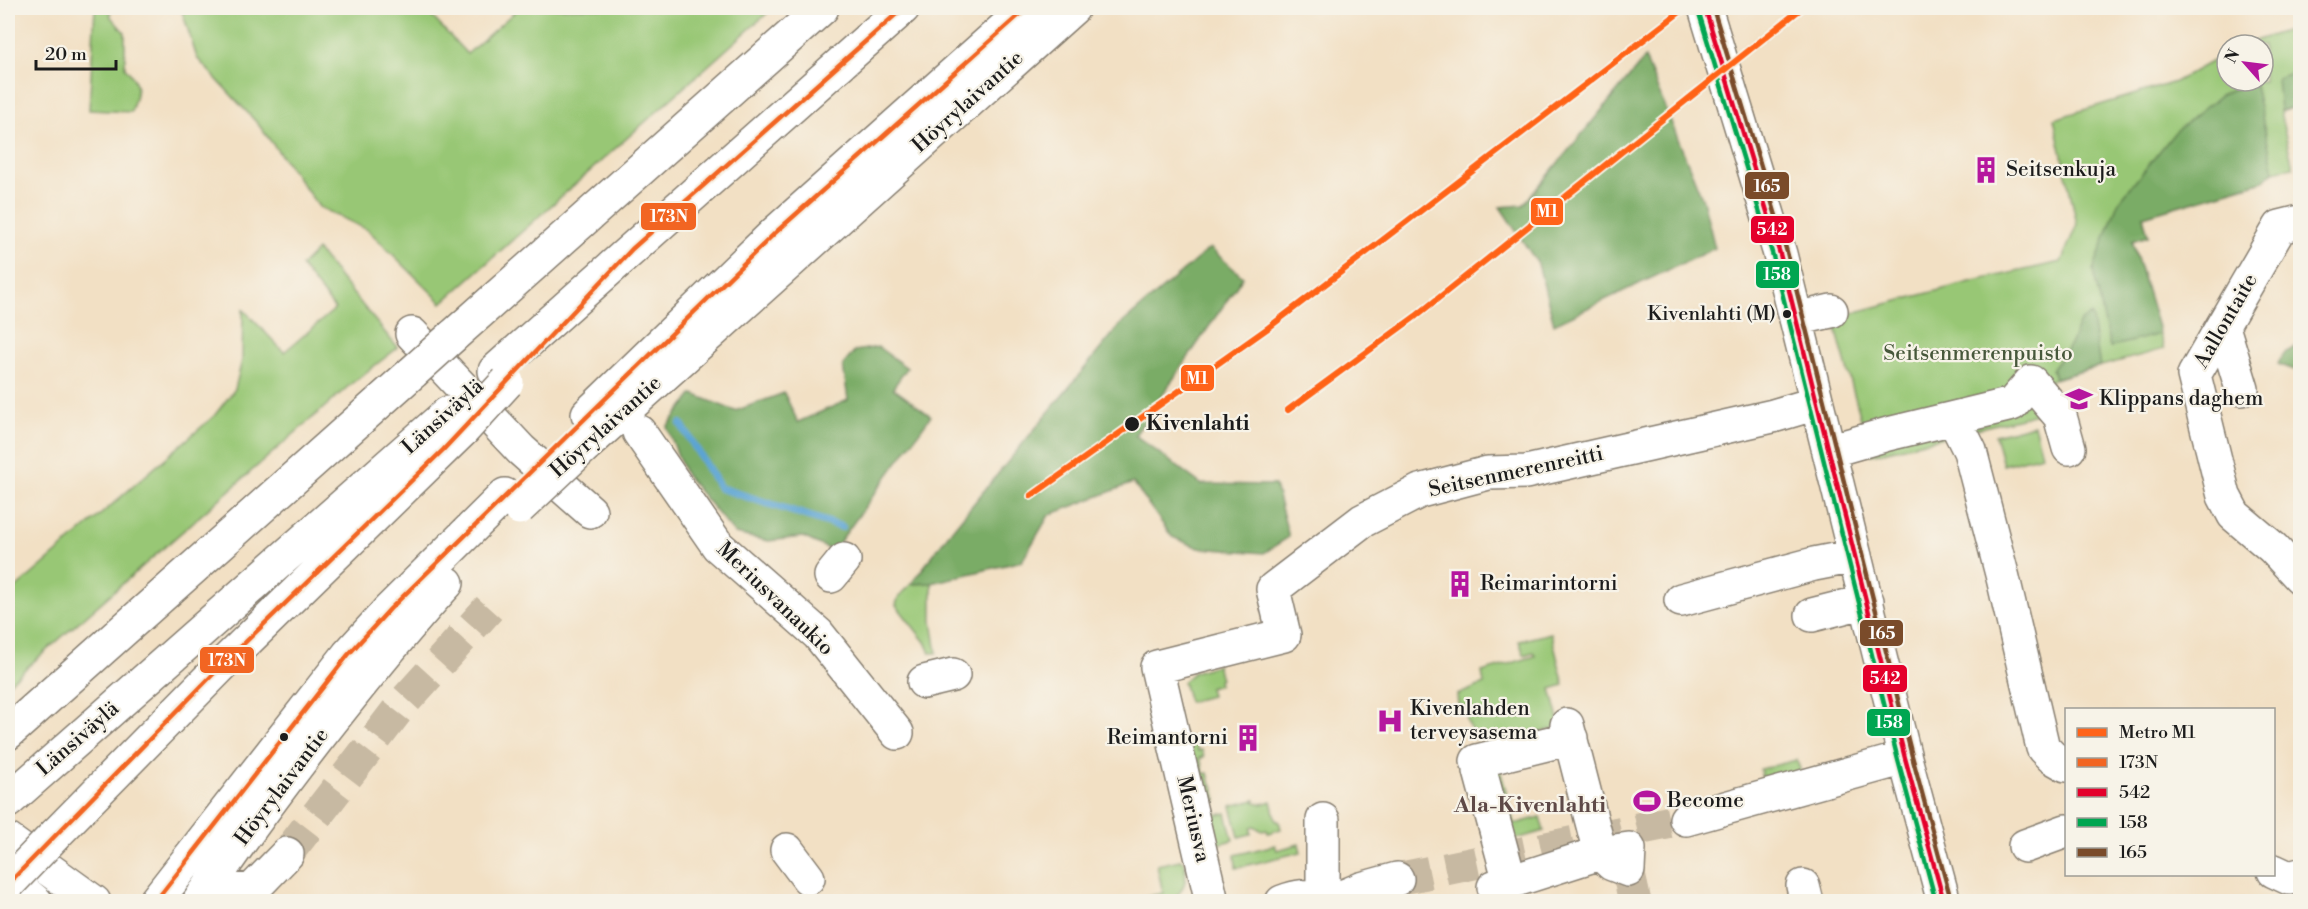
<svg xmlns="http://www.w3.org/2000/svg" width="2308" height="909" viewBox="0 0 2308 909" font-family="'Libre Bodoni',serif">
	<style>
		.green { fill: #98c775; stroke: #5a7248; stroke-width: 1.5 }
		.forest { fill: #7aac66; stroke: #4b6441; stroke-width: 1.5 }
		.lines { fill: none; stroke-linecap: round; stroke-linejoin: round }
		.stream { stroke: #5ca4d3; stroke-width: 8 }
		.minor-tunnel { stroke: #c7b9a2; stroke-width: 33; stroke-dasharray: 33 16; stroke-linecap: butt }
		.minor-casing { stroke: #877e70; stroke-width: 36 }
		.highway-casing { stroke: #877e70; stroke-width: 36 }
		.minor { stroke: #fff; stroke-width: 33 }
		.highway { stroke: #fff; stroke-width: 33 }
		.minor-bridge-casing { stroke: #877e70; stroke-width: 36; stroke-linecap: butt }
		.highway-bridge-casing { stroke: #877e70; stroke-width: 36; stroke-linecap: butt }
		.minor-bridge { stroke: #fff; stroke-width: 33 }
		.highway-bridge { stroke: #fff; stroke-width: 33 }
		.bus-1-casing { stroke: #f7f3e8; stroke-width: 9 }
		.bus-2-casing { stroke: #f7f3e8; stroke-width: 9 }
		.bus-3-casing { stroke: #f7f3e8; stroke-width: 9 }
		.bus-4-casing { stroke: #f7f3e8; stroke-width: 9 }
		.bus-1 { stroke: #f26522; stroke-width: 4.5 }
		.bus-2 { stroke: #e4002b; stroke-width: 4.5 }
		.bus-3 { stroke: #00a651; stroke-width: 4.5 }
		.bus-4 { stroke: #7a4b2a; stroke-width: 4.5 }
		.metro-1-casing { stroke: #f7f3e8; stroke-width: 10 }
		.metro-1 { stroke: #ff6319; stroke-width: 6 }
		.bus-dot { fill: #1c1c1c; stroke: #f7f3e8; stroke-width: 2 }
		.labels { text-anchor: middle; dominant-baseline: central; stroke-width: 4.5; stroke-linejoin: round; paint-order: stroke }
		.bus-label { font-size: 20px; fill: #1c1c1c; stroke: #f7f3e8; text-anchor: end }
		.street-label { font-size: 21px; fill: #1c1c1c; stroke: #f7f3e8 }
		.poi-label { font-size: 21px; fill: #1c1c1c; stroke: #f7f3e8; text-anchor: start }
		.park-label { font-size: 21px; fill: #47583b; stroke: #f7f3e8 }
		.stop-label { font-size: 21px; font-weight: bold; fill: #1c1c1c; stroke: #f7f3e8; text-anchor: start }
		.neighbourhood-label { font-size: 22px; font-weight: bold; fill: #5e4947; stroke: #f7f3e8 }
		.line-badge { stroke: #f7f3e8; stroke-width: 2 }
		.badge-label { font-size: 16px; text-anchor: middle; font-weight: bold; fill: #fff }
	</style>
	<rect width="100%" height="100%" fill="#f7f3e8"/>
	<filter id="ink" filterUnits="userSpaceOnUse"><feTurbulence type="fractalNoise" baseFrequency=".0167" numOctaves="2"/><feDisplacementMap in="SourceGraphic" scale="12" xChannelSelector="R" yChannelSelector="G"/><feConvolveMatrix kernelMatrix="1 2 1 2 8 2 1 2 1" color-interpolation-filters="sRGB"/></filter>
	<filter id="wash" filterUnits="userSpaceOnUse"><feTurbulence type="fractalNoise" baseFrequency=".008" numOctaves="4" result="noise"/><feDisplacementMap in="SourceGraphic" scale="24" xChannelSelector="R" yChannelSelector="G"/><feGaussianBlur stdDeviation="1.35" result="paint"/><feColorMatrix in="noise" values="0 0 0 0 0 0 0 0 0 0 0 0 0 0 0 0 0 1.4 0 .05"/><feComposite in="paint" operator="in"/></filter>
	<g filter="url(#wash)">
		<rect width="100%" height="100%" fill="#f2e0c4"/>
		<path class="green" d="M95,8H110L111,17L125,33V67C141,85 138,90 131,112L89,110Z
			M181,8H424L467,54L519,8H773L442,303L368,230L319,207L258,124L197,58Z
			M2300,26V105L2280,112L2293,167L2274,171L2263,181L2143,216L2148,236L2132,240L2164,349L2050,380L2057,409L1871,455L1833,318L1974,281L2061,262L2077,224L2054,119L2175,82L2227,53V81H2263V45H2242Z
			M317,250L397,347L395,350L351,384L8,684V595L214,416L235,389L242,360L243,309L284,352L335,309L301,266Z
			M2034,425L2042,455L2003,465L1995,435Z
			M932,583V621L937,653H930L925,642L896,605L898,598L911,584Z
			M1551,633L1564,685L1551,689L1561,727L1486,747L1484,738L1476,739L1467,721L1466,707L1458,705L1457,695L1484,684L1482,672L1535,656L1534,652L1524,655L1519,641Z
			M1217,665L1221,679L1218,680L1219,685L1209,688L1211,696L1189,702L1183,682L1194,672Z
			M1198,736L1199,739L1195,741L1198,751L1202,750L1204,757L1200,758L1204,774L1208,773L1211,785H1213L1217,800L1213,802L1217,815L1226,813L1233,840L1210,846L1183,740Z
			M1797,760L1801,773L1763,782L1760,769Z
			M1498,762L1515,824L1540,817L1544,831L1506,842L1485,765Z
			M1255,800V802L1262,804L1271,801L1276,821H1279L1281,829L1268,833L1267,830L1262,831L1254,826L1251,828V834L1239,837L1231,806Z
			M1299,844L1301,852L1236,868L1235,855L1275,845L1277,850Z
			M1180,860L1184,862C1188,879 1185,889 1172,901H1129L1163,893L1157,865Z"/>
		<path class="forest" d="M1645,58L1703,200L1715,248L1554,324L1538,264L1500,207L1523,205Z
			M2300,70V105L2280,111L2277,78Z
			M2254,81L2274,171L2263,181L2143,216L2148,236L2132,241L2160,334L2110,347L2093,270L2118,203L2175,132L2221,95Z
			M1210,248L1243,277L1135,435L1201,484L1275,485L1289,537L1264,553L1199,548L1172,537L1133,483L1049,515L1022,561L932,583L911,584L951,531L1120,325Z
			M2091,314L2100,366L2055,378L2052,369L2070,345L2080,322Z
			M2300,344V372L2278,364L2283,354Z
			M878,347L907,368L893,388L931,416L833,551L803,537L768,541L735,534L685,474L667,427L693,394L735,411L784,393L798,422L848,400L843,365L855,351Z"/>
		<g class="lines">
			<path class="stream" d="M681,424L720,488L842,527"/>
		</g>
	</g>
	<g filter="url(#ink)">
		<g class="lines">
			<path class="minor-tunnel" d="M287,854L403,703L489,608
				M1628,870L1635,902
				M1397,879L1686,819"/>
			<defs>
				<path id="minor" d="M1705,8L1780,254L1905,758L1944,902
					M2300,222L2280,227L2194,375L2224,496L2234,515L2273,548L2300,577
					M1796,319L1831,311
					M2223,327L2242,389
					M412,334L521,450L590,511
					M588,414L775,233L1027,8
					M1954,419L1970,451L2003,578L2043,748L2052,757L2066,765
					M639,432L718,546L818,634L897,733
					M585,446L1073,8
					M1829,451L1888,434L2012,404L2031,382L2060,416L2069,448
					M831,576L844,560
					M1681,600L1814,564L1855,556
					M1812,615L1867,601
					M924,682L953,675
					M1477,761L1571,738
					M1480,771L1510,882
					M1686,819L1905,758
					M1323,820V902
					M8,840L94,902
					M2025,846L2066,831
					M787,850L808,878
					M2274,871L2289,878L2300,875
					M8,879L36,902
					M1803,886L1807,902
					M1494,887L1600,853L1629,849L1628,870L1612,864L1600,853L1567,725
					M204,894L253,889L287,854
					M155,902L348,655L390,609L505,495
					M199,902C235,847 275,794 315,742C358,687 400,634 447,583
					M1212,902L1157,667L1284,635L1273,589L1362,521L1420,491L1488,473L1526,472L1773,416L1817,403
					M1282,902C1295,897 1309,893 1321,902
					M1330,902L1361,889L1397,879"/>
				<path id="highway" d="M453,336L822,8
					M495,371L903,8
					M8,733L413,372
					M8,801L448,413
					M56,834L225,662L463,430"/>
			</defs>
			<use href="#minor" class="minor-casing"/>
			<use href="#highway" class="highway-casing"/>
			<use href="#minor" class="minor"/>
			<use href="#highway" class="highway"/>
			<defs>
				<path id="minor-bridge" d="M519,508L585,446"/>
				<path id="highway-bridge" d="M413,372L453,336
					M463,430L507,382
					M8,884L56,834"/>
			</defs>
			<use href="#minor-bridge" class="minor-bridge-casing"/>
			<use href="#highway-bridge" class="highway-bridge-casing"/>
			<use href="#minor-bridge" class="minor-bridge"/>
			<use href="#highway-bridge" class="highway-bridge"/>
			<defs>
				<path id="bus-1" d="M8,884L225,662L443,450L632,249L903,8
					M155,902L348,655L390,609L775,233L1027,8"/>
				<path id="bus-2" d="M1705,8L1780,254L1905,758L1944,902"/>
				<path id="bus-3" d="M1698,10L1773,256L1898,760L1936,902"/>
				<path id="bus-4" d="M1713,8L1787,252L1912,756L1951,900"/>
			</defs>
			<use href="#bus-1" class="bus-1-casing"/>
			<use href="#bus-2" class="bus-2-casing"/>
			<use href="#bus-3" class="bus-3-casing"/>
			<use href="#bus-4" class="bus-4-casing"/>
			<use href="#bus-1" class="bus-1"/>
			<use href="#bus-2" class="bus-2"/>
			<use href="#bus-3" class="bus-3"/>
			<use href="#bus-4" class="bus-4"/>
			<defs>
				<path id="metro-1" d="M1288,410L1416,316L1802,8
					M1031,496L1268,328L1685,8"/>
			</defs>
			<use href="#metro-1" class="metro-1-casing"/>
			<use href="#metro-1" class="metro-1"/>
		</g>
	</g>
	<defs>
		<symbol id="building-bare" viewBox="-9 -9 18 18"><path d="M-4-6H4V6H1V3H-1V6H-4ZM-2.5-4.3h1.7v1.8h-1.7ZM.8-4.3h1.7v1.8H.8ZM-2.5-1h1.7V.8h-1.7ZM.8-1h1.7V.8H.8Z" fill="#b5179e" stroke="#f7f3e8" stroke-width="2.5" paint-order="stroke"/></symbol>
		<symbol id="school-bare" viewBox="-9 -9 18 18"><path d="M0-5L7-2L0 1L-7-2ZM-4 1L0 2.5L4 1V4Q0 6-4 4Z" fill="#b5179e" stroke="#f7f3e8" stroke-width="2.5" paint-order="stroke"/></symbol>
		<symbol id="hospital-bare" viewBox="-9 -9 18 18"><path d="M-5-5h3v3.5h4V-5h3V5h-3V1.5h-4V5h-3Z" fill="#b5179e" stroke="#f7f3e8" stroke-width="2.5" paint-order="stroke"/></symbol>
		<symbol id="stadium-bare" viewBox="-9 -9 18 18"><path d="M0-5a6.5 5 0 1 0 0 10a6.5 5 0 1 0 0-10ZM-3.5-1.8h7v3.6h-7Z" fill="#b5179e" stroke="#f7f3e8" stroke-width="2.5" paint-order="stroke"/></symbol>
	</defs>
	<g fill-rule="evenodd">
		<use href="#building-bare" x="1967" y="151" width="38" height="38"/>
		<use href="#school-bare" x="2060" y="380" width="38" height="38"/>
		<use href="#building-bare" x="1441" y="565" width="38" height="38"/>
		<use href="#hospital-bare" x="1371" y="702" width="38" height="38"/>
		<use href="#building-bare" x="1229" y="719" width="38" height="38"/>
		<use href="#stadium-bare" x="1628" y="782" width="38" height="38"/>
	</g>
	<g class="bus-dot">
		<circle cx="1787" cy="314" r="5"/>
		<circle cx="1132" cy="424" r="8"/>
		<circle cx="284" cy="737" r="5"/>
	</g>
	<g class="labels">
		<g class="bus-label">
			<text x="1776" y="314">Kivenlahti (M)</text>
		</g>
		<g class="street-label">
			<text transform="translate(968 102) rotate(-42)">Höyrylaivantie</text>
			<text transform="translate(2226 321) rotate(-60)">Aallontaite</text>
			<text transform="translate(443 417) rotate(-42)">Länsiväylä</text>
			<text transform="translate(606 427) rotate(-42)">Höyrylaivantie</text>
			<text transform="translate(1516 472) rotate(-12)">Seitsenmerenreitti</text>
			<text transform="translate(775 599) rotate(44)">Meriusvanaukio</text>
			<text transform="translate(78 739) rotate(-41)">Länsiväylä</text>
			<text transform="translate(282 787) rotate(-53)">Höyrylaivantie</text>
			<text transform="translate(1193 819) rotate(77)">Meriusva</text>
		</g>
		<g class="poi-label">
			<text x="2006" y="170">Seitsenkuja</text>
			<text x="2099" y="399">Klippans daghem</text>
			<text x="1480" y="584">Reimarintorni</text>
			<text x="1410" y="709">Kivenlahden<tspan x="1410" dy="24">terveysasema</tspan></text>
			<text x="1228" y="738" text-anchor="end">Reimantorni</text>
			<text x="1667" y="801">Become</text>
		</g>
		<g class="park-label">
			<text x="1978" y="354">Seitsenmerenpuisto</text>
		</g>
		<g class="stop-label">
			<text x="1146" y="424">Kivenlahti</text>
		</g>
		<g class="neighbourhood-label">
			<text x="1530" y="805">Ala-Kivenlahti</text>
		</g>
	</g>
	<g class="line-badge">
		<rect x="1744" y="171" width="46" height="29" rx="6" fill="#7a4b2a"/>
		<rect x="1530" y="197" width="34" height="29" rx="6" fill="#ff6319"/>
		<rect x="640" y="202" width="57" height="29" rx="6" fill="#f26522"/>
		<rect x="1750" y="215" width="45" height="29" rx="6" fill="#e4002b"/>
		<rect x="1755" y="260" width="45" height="29" rx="6" fill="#00a651"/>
		<rect x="1180" y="364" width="35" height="28" rx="6" fill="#ff6319"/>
		<rect x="1859" y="619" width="45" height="28" rx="6" fill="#7a4b2a"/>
		<rect x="199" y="646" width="56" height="28" rx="6" fill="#f26522"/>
		<rect x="1862" y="664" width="46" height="29" rx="6" fill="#e4002b"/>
		<rect x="1866" y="708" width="45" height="29" rx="6" fill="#00a651"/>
	</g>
	<g class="badge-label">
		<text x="1767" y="192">165</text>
		<text x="1547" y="217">M1</text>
		<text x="669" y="222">173N</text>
		<text x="1772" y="235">542</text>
		<text x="1777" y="280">158</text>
		<text x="1197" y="384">M1</text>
		<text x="1882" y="639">165</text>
		<text x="227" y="666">173N</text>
		<text x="1885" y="684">542</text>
		<text x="1889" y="728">158</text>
	</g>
	<rect width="2308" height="909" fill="none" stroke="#f7f3e8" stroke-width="30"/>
	<rect x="2065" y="708" width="210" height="168" fill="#f7f3e8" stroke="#9f9d96" stroke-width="1.5"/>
	<rect x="2077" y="728" width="30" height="9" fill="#ff6319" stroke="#9f9d96" stroke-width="1.5"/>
	<text x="2119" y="738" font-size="18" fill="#1c1c1c">Metro M1</text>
	<rect x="2077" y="758" width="30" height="9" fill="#f26522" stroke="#9f9d96" stroke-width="1.5"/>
	<text x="2119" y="768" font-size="18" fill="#1c1c1c">173N</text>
	<rect x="2077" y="788" width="30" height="9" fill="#e4002b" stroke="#9f9d96" stroke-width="1.5"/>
	<text x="2119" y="798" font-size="18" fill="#1c1c1c">542</text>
	<rect x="2077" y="818" width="30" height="9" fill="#00a651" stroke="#9f9d96" stroke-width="1.5"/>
	<text x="2119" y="828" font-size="18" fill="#1c1c1c">158</text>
	<rect x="2077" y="848" width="30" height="9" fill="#7a4b2a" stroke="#9f9d96" stroke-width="1.5"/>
	<text x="2119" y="858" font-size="18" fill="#1c1c1c">165</text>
	<g transform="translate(2245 63) rotate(298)"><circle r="28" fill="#f7f3e8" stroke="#9f9d96" stroke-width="1.5"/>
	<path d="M0-4.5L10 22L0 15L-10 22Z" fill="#b5179e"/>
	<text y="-9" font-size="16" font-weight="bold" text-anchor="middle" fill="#1c1c1c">N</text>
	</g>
	<path d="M36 60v9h80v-9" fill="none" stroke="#1c1c1c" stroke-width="3"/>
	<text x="45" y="60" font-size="18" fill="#1c1c1c" stroke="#f7f3e8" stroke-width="4.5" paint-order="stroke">20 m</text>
</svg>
